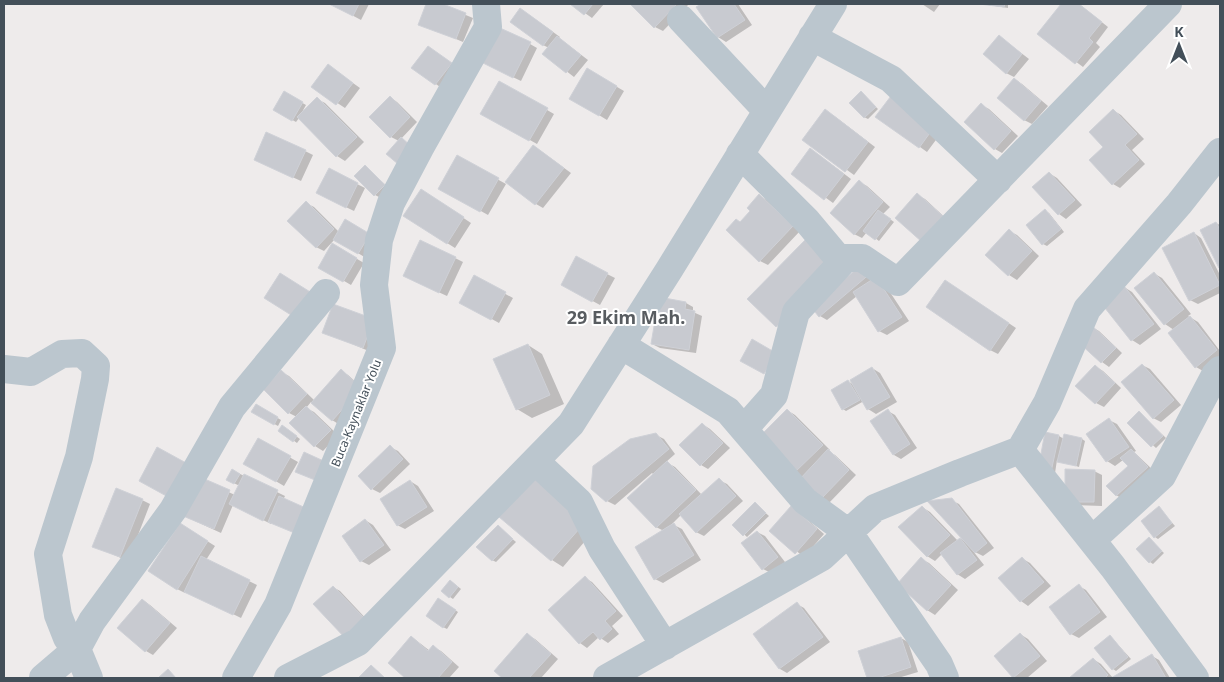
<svg xmlns="http://www.w3.org/2000/svg" width="1224" height="682" viewBox="0 0 1224 682" font-family="'Noto Sans',sans-serif">
	<style>
		.shadow { fill: #0003 }
		.building { fill: #c8cad0; stroke: #cfd1d7 }
		.lines { fill: none; stroke-linecap: round; stroke-linejoin: round }
		.minor { stroke: #bbc6ce; stroke-width: 28 }
		.labels { text-anchor: middle; dominant-baseline: central; stroke-width: 4; stroke-linejoin: round; paint-order: stroke }
		.street-label { font-size: 12px; fill: #434f59; stroke: #fff }
		.district-label { font-size: 18px; font-weight: bold; fill: #585c60; stroke: #fff }
	</style>
	<rect width="100%" height="100%" fill="#eeebeb"/>
	<path class="shadow" d="M331,4H369L361,20Z
		M428,4H439L473,18L463,42L420,24Z
		M572,4H604L592,18Z
		M631,4H689L663,31L655,27Z
		M703,4H738L752,25L726,42L718,37L698,7Z
		M922,4H940L934,12Z
		M981,4H1008V8Z
		M1063,4H1079L1108,27L1096,43L1100,47L1083,67L1039,34Z
		M528,14L560,37L559,38L588,60L574,77L544,54L549,48L543,45Z
		M999,36L1029,59L1014,77L1006,73Z
		M530,44L537,48L521,81L492,67Z
		M428,47L458,68L443,89L413,68Z
		M329,66L360,88L345,108L313,87Z
		M588,70L624,91L607,120L571,98Z
		M1015,79L1022,84L1048,106L1032,124L1024,120Z
		M500,83L554,114L537,144L482,113Z
		M285,93L306,105L301,114L317,99L325,103L364,142L345,161L337,156L299,118L296,122L275,110Z
		M864,95L878,109L868,119L864,117Z
		M390,97L397,102L417,122L399,141L391,137Z
		M981,105L989,109L1018,136L1002,153L995,149Z
		M1113,110L1121,115L1144,139L1132,150L1145,164L1120,188L1113,184L1105,147Z
		M833,115L875,147L854,175L804,139Z
		M877,116L944,129L927,152Z
		M534,146L571,173L543,208L536,204Z
		M305,151L313,155L301,181L255,160Z
		M818,154L851,179L833,203L792,173Z
		M457,157L506,184L488,215L440,188Z
		M368,169L388,187L379,197L375,195Z
		M1049,173L1057,178L1082,205L1066,219L1059,214Z
		M859,182L867,186L890,207L883,214L894,222L879,241L867,232L862,238L854,234Z
		M357,184L365,188L354,211L325,197Z
		M429,195L471,223L455,248L447,243Z
		M917,195L925,199L951,223L923,241Z
		M760,196L767,200L800,231L768,265L760,261L741,223L752,210Z
		M306,203L314,207L339,232L377,239L366,258L335,239L324,251L316,247Z
		M1045,211L1049,213L1064,232L1047,246L1043,244Z
		M1216,223L1220,225V268Z
		M1009,231L1017,235L1039,256L1017,280L1009,275L987,255Z
		M1194,233L1201,238L1220,275V293L1198,304L1190,300Z
		M333,245L364,263L351,285L320,267Z
		M455,258L463,262L447,296L412,280Z
		M864,264L884,283L909,321L887,335L879,331L857,296L827,320L820,316L812,308L788,333L777,326L749,299L826,294Z
		M607,274L615,278L600,305L563,285Z
		M1155,274L1162,278L1191,314L1188,316L1198,322L1220,351V358L1203,371L1196,367L1174,330L1165,324Z
		M474,277L513,298L499,323L461,302Z
		M953,286L1016,328L998,354L990,350Z
		M1124,287L1132,292L1161,329L1140,345L1132,340Z
		M686,303L693,307V312L702,316L696,353L660,348L652,344Z
		M374,320L371,352L324,332Z
		M1092,327L1099,331L1122,353L1109,367L1102,362Z
		M528,345L542,354L564,404L532,418L517,409Z
		M1142,365L1150,369L1181,405L1161,422L1153,418Z
		M1095,366L1103,371L1121,388L1104,407L1096,403Z
		M872,368L880,373L897,402L876,414L868,409L864,401L846,411L843,409L848,381L854,385Z
		M341,371L348,375L368,393L340,425L332,420L311,402L306,408L314,412L338,435L323,451L315,446L291,423L297,417L289,413L281,372L289,376L314,400Z
		M256,405L281,420L278,426L253,412Z
		M787,410L795,415L830,450L828,451L835,455L856,475L828,504L794,473Z
		M888,411L895,415L917,448L901,459L894,455Z
		M1140,413L1166,438L1156,448L1129,423Z
		M1109,420L1117,424L1136,451L1134,452L1155,472L1124,500L1116,495L1129,466L1123,460L1115,466L1107,461L1088,435Z
		M702,424L710,429L730,448L708,469L701,465Z
		M286,429L300,439L297,443L280,431Z
		M656,435L664,439L675,454L666,462L675,467L702,495L719,480L727,484L743,501L704,536L696,532L681,515L672,524L682,529L701,560L663,583L655,579L664,531L656,527L654,475L652,473L615,505L607,501Z
		M1059,436L1064,439H1082L1085,441L1079,467L1057,460L1055,473L1043,471Z
		M259,440L298,462L284,486L245,463Z
		M390,447L398,451L410,464L380,493L372,489Z
		M232,470L285,496L271,524L233,505L221,533L184,516L200,479L235,495L240,486L227,480Z
		M1094,471L1102,475V506L1074,505Z
		M410,481L418,486L434,511L405,529L397,525Z
		M142,500L150,504L128,561L93,546Z
		M951,500L959,504L994,548L983,556L973,551L984,565L965,579L957,574L942,554L935,561L927,556L922,507L930,512L958,541L962,538Z
		M758,506L769,516L747,537L734,525Z
		M1159,508L1175,526L1158,539L1155,537Z
		M799,512L824,534L804,557L771,531Z
		M501,517L597,527L563,567L552,560Z
		M365,520L373,525L391,550L369,565L361,561Z
		M499,527L516,542L496,562L492,560Z
		M188,529L215,546L206,560L257,585L241,618L186,591L185,593L177,589Z
		M757,532L765,536L785,562L771,573L763,569Z
		M1149,539L1164,553L1153,564L1150,562Z
		M921,559L929,563L958,590L935,615L927,610Z
		M1023,559L1030,563L1051,586L1028,606L1021,601Z
		M585,578L592,582L623,616L612,626L619,634L608,643L599,637L587,648L580,643Z
		M451,581L461,589L453,599L450,597Z
		M1079,586L1086,590L1107,617L1079,638L1071,634Z
		M333,587L340,591L372,625L315,604Z
		M143,600L150,605L177,628L153,655L146,651Z
		M442,601L458,612L447,629L443,627Z
		M797,604L804,608L830,642L787,673L780,669L755,634Z
		M1020,634L1028,639L1047,661L1027,678H1015L996,656Z
		M527,635L535,639L558,659L541,678H504L496,671Z
		M1110,636L1131,659L1116,671L1113,669Z
		M412,637L430,651L433,647L441,651L459,667L449,678H407L389,663Z
		M901,638L908,642L918,672L898,678H869L860,651Z
		M1152,656L1159,660L1170,678H1071L1093,659L1101,664L1113,678Z"/>
	<path class="building" d="M329,4H359L353,16Z
		M426,4H443L466,13L456,39L418,25Z
		M570,4H593L584,15Z
		M630,4H677L654,28Z
		M701,4H734L745,20L717,38L696,7Z
		M979,4H1005L1004,7Z
		M1061,4H1079L1102,22L1089,38L1093,42L1075,64L1037,34Z
		M520,8L553,32L543,46L510,22Z
		M500,28L531,42L513,78L483,63Z
		M999,35L1022,54L1006,74L983,54Z
		M557,36L581,55L566,73L542,54Z
		M428,46L452,63L435,85L411,68Z
		M328,64L353,83L336,105L311,87Z
		M587,68L617,86L599,116L569,99Z
		M1014,78L1041,101L1024,121L997,98Z
		M499,81L548,108L529,141L480,114Z
		M284,91L303,102L292,121L273,110Z
		M861,91L876,107L864,118L849,103Z
		M894,92L937,123L919,148L875,117Z
		M390,96L410,117L390,138L369,117Z
		M317,97L357,137L336,157L297,117Z
		M981,103L1011,131L994,150L964,122Z
		M825,109L868,142L845,172L802,140Z
		M1113,109L1137,134L1125,145L1139,160L1112,185L1089,160L1103,147L1089,132Z
		M266,132L306,150L293,178L254,160Z
		M401,137L413,148L398,164L386,154Z
		M533,145L564,168L535,205L505,182Z
		M810,148L844,174L824,200L791,174Z
		M457,155L499,178L480,212L438,189Z
		M365,165L385,185L374,196L354,176Z
		M329,168L358,183L346,208L316,193Z
		M1049,172L1075,200L1058,215L1032,187Z
		M859,180L883,202L854,235L830,213Z
		M421,189L464,217L447,244L403,216Z
		M917,193L945,218L922,242L895,218Z
		M759,194L793,226L759,262L726,230L736,219L740,222L750,211L747,208Z
		M306,201L334,229L316,248L287,221Z
		M1045,209L1061,229L1042,245L1026,225Z
		M878,210L891,219L875,240L863,231Z
		M345,219L370,234L358,254L333,240Z
		M1216,222L1220,230V268H1219L1200,230Z
		M1009,229L1032,251L1008,276L985,255Z
		M1194,232L1220,285L1189,301L1162,248Z
		M808,237L837,264L776,327L747,299Z
		M420,240L456,257L439,293L403,276Z
		M332,243L357,258L343,282L318,268Z
		M576,256L608,273L592,302L561,285Z
		M864,263L872,272L819,317L811,307Z
		M1154,272L1184,309L1164,325L1134,288Z
		M280,273L315,295L299,320L264,298Z
		M474,275L506,292L491,320L459,303Z
		M876,277L902,317L878,332L853,292Z
		M945,280L1009,323L990,351L926,307Z
		M1124,286L1154,324L1131,341L1101,303Z
		M659,297L686,302L685,309L695,311L689,350L651,344Z
		M333,304L374,319L363,348L322,333Z
		M1190,316L1217,350L1195,368L1168,333Z
		M1091,325L1116,348L1101,363L1077,341Z
		M752,339L776,353L764,374L740,361Z
		M528,344L550,395L516,410L493,359Z
		M1142,364L1174,400L1153,419L1121,382Z
		M1095,365L1115,383L1095,404L1075,386Z
		M872,367L890,397L867,410L850,380Z
		M341,369L361,388L332,421L311,403Z
		M281,370L307,394L288,414L263,389Z
		M848,380L860,400L842,410L831,390Z
		M256,404L278,417L274,425L251,412Z
		M306,406L331,430L314,447L289,423Z
		M787,409L823,445L793,474L757,439Z
		M888,409L910,444L893,455L870,421Z
		M1139,411L1163,436L1151,447L1127,423Z
		M1109,418L1129,447L1106,462L1086,434Z
		M702,423L723,443L700,466L679,445Z
		M282,425L297,436L293,442L278,431Z
		M1045,432L1059,435L1051,472L1038,470Z
		M656,433L669,449L606,502L591,489L593,466L630,439Z
		M1064,434L1082,438L1076,466L1057,462Z
		M258,438L291,456L276,482L243,464Z
		M390,445L403,459L371,490L358,476Z
		M157,447L188,464L170,498L139,481Z
		M828,449L849,470L820,500L799,480Z
		M1131,449L1148,467L1116,496L1106,486L1128,466L1120,458Z
		M304,452L328,463L320,482L295,472Z
		M667,461L696,490L656,528L627,498Z
		M232,469L240,474L234,484L226,480Z
		M1065,469L1095,470L1094,502H1065Z
		M244,474L278,490L263,521L229,504Z
		M535,476L587,520L551,561L499,517Z
		M200,477L230,490L214,529L183,516Z
		M719,478L736,496L696,533L679,514Z
		M410,480L427,507L397,526L380,499Z
		M116,488L143,499L120,557L92,547Z
		M279,496L308,509L297,534L268,522Z
		M952,498L987,543L975,553L927,501Z
		M755,502L766,513L743,536L732,525Z
		M791,506L817,529L795,554L769,531Z
		M922,506L950,535L927,557L898,527Z
		M1159,506L1172,523L1154,538L1141,521Z
		M365,519L384,545L360,562L342,536Z
		M180,523L208,541L177,590L148,571Z
		M674,523L694,555L654,580L635,547Z
		M498,525L513,539L492,561L476,547Z
		M757,531L778,557L762,570L741,543Z
		M1149,537L1162,551L1149,563L1136,549Z
		M960,538L977,560L957,575L940,553Z
		M201,556L250,580L233,615L184,592Z
		M921,557L951,585L927,611L897,584Z
		M1022,557L1044,582L1020,602L998,578Z
		M585,576L616,611L605,621L612,629L600,640L593,632L579,644L548,610Z
		M450,580L458,587L449,598L441,591Z
		M1079,584L1100,612L1070,635L1049,607Z
		M333,586L366,620L346,639L313,604Z
		M438,598L456,610L443,628L426,616Z
		M142,599L170,623L145,652L117,628Z
		M797,602L823,637L779,669L753,634Z
		M527,633L551,654L529,678H502L494,671Z
		M1020,633L1040,656L1013,678L994,656Z
		M1110,635L1128,657L1112,670L1094,648Z
		M411,636L428,651L433,645L452,662L438,678H405L388,663Z
		M901,637L911,667L878,678H867L858,651Z
		M1152,654L1166,678H1111Z
		M1093,658L1108,675L1105,678H1069Z
		M371,665L385,678H358Z
		M168,669L176,678H158Z"/>
	<g class="lines">
		<path class="minor" d="M681,19L767,111
			M812,37L891,79L998,180
			M740,154L807,221L838,258H862L898,282L1168,4
			M621,345L728,411L805,501L849,533L939,664L945,678
			M4,369L31,372L62,354L82,353L96,366L95,379L79,457L48,554L58,615L67,638L77,649L43,678
			M744,429L774,395L796,312L846,258
			M1020,450L1113,567L1195,678
			M535,461L579,502L602,549L665,646
			M1092,540L1162,476L1215,375L1220,370
			M89,678L77,649L92,621L173,510L232,407L326,293
			M236,678L278,605L382,348L374,285L379,240L391,203L420,148L488,27L486,4
			M288,678L358,642L571,424L669,270L833,4
			M607,678L822,557L875,508L960,473L1020,450L1047,403L1087,309L1179,204L1220,152"/>
	</g>
	<g class="labels">
		<g class="street-label">
			<text transform="translate(356 413) rotate(-68)">Buca-Kaynaklar Yolu</text>
		</g>
		<g class="district-label">
			<text x="626" y="317">29 Ekim Mah.</text>
		</g>
	</g>
	<rect width="1224" height="682" fill="none" stroke="#434f59" stroke-width="10"/>
	<g transform="translate(1179 45)" stroke="#ffffff" stroke-width="4" paint-order="stroke">
	<path d="M0-4L9 19L0 12L-9 19Z" fill="#434f59"/>
	<text y="-8" font-size="14" font-weight="bold" text-anchor="middle" fill="#434f59">K</text>
	</g>
</svg>
